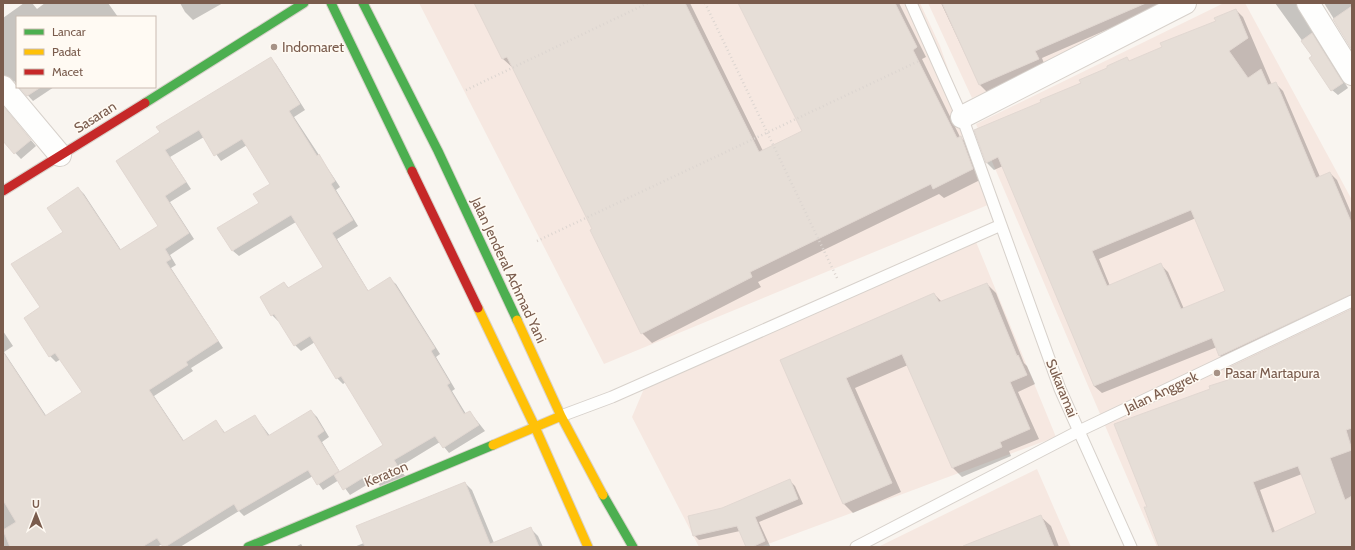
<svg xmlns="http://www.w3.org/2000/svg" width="1355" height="550" viewBox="0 0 1355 550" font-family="Cabin,sans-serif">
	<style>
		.commercial { fill: #f6e8e1 }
		.shadow { fill: #0003; fill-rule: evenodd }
		.building { fill: #e6ded7; stroke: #e2d8d2; fill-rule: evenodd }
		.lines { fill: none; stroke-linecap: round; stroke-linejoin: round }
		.lane-casing { stroke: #d7d1cb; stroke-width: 13 }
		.street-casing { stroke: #d7d1cb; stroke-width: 24 }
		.fast-casing { stroke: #d9d2cb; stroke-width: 11 }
		.slow-casing { stroke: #d9d2cb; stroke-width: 11 }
		.jam-casing { stroke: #d9d2cb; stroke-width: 11 }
		.path { stroke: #dcd5d0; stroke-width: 2.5; stroke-dasharray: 1 3; stroke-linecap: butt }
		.lane { stroke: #fefefd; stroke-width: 11 }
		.street { stroke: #fefefd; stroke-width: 22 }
		.fast { stroke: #4caf50; stroke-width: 9 }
		.slow { stroke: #ffc107; stroke-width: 9 }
		.jam { stroke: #c62828; stroke-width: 9 }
		.poi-dot { fill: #a69286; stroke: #fffaf3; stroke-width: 1.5 }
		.labels { text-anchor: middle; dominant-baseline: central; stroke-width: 3; stroke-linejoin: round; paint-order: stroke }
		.poi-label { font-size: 14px; fill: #7a5c4d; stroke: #fffaf3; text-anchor: start }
		.street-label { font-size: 14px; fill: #7a5c4d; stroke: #fffaf3 }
	</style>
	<rect width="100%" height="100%" fill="#f9f5f0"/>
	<path class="commercial" d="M419,3H920L940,46L995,202L604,364Z
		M928,3H1199L972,98Z
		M1224,3H1245L1352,200V547H1157L976,124Z
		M974,237L1056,437L760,547H699L632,417L646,384Z
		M1037,469L1071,547H878Z"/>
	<path class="shadow" d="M24,3H32L37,9L45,3H108L118,17H17V84L14,81L3,82V18Z
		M180,3H223L193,20L185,12Z
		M476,3H690L763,151L803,132L739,3H899L926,57L922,59L960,137L971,146L982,179L944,198L939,194L758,282L761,287L652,343L642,333L593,229L513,68L503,59Z
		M941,3H1168L1042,58L1045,66L987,92L979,84Z
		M1275,3H1302L1301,10L1303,16L1348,88L1338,95L1332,90L1314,57Z
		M1324,3H1352V48Z
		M1236,10L1243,17L1272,85L1275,83L1283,91L1320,177L1330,173L1337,180L1352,215V304L1227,363L1220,356L1217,347L1102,393L1094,386L1003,166L994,170L987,163L975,131L1042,103L1127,59L1130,62L1163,48L1217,22ZM1196,218L1227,291L1184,309L1168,272L1161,265L1110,286L1099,259Z
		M270,58L276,64L305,110L294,117L340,187L336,190L358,226L337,239L369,292L390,279L396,284L440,354L436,357L455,389L452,391L466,414L470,412L485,431L449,453L440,442L399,467L405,476L380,486L375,480L350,495L339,480L323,490L313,476L244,516L239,511L180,547H164L162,544L157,547H3V331L13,346L4,352L47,417L83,392L61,359L56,362L50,356L41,307L78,188L84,194L121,250L159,226L117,162ZM204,137L221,161L247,145L272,184L233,251L239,256L296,222L324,267L289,288L284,283L272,315L278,321L279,320L295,345L301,351L315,342L337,378L343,384L346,382L384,445L340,472L322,442L329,437L317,417L311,411L270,436L255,416L226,434L216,421L184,441L154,396L193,371L191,368L223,348L171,268L176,265L170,255L194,239L170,202L191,189L170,157Z
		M20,87H54L33,101Z
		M3,107L36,146L21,159L3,140Z
		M987,284L996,293L1024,363L1027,366L1035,384L1018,392L1039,439L1009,451L1011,456L962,477L953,468L908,365L855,388L901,492L853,513L844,504L781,360L934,294L942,302Z
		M1352,310V547H1160L1148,507L1211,390ZM1302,474L1317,513L1275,532L1260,490Z
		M790,481L795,486L803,504L759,522L770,546L747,547L740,531L699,540L694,535L723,509Z
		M465,483L472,490L494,543L531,529L538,536L543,547H354L364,543Z
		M1040,516L1051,526L1059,547H963Z
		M301,544L303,547H295Z"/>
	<path class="building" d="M474,3H685L759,152L802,131L738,3H895L917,47L913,50L957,138L961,136L973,169L933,189L931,184L750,272L752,277L641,334L590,230L592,229L507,57L502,59Z
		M942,3H1146L1035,51L1039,59L979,85Z
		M1352,6V50L1333,19Z
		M1236,9L1248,38L1229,51L1248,78L1261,69L1268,85L1276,82L1316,178L1330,172L1352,224V294L1219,356L1212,338L1094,386L998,157L986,163L974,130L1041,102L1040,100L1081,83L1079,80L1107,68V66L1127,57L1129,61L1162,47L1160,43L1216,21L1214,18ZM1191,210L1225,291L1181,309L1161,263L1107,286L1092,251Z
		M1312,33L1343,83L1331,91L1309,58L1312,56L1301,41Z
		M271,57L300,104L289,111L317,156L319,154L335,181L331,184L353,220L332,233L368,291L390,277L435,348L431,351L450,383L447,385L464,414L470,411L479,425L443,448L435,436L394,460L400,470L374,481L369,474L343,490L334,475L383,445L341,376L336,379L310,336L294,346L274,314L271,316L260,297L284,282L288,288L323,267L291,215L232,251L217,228L259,203L253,194L270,184L242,139L214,156L199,130L165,150L186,182L165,196L189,233L165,249L171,259L166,262L218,341L186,362L188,365L149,390L183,441L216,420L224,433L255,415L268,436L311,410L324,431L317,436L339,471L317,485L308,470L238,511L234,504L165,547H163L157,538L142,547H10L3,530L16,522L3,500V352L45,416L82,392L55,353L49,357L24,318L40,307L11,264L63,232L47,208L78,187L120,250L158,226L116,161L160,132L156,127Z
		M19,87H41L27,96Z
		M3,106L31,140L14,154L3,141Z
		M987,283L1017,356L1018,355L1027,375L1010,382L1030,429L1000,442L1002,447L952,468L902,354L846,378L892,483L843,504L780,360L934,293L939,302Z
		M1352,309V428L1346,430L1352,450L1330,458L1345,500L1352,496V547H1159L1144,507H1147L1114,424L1210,389L1209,386L1228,380L1224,370ZM1298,466L1316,513L1272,533L1253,482Z
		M790,479L798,499L755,517L765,541L752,547H746L737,526L693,536L688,516L722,508Z
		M465,482L490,544L531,527L539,547H365L356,526Z
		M1041,515L1054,547H963V546Z"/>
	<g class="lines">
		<defs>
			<path id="lane" d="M1001,225L1060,389L1131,547
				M561,416L612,397L1001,225L962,117L911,3
				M856,547L1079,431L1352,301"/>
			<path id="street" d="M1308,3L1352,74
				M3,87L60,155
				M962,117L1185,3"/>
			<path id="fast" d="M331,3L412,171
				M363,3L438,151L517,320
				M145,103L304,3
				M603,495L633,547
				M248,547L493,445"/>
			<path id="slow" d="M478,308L535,427L588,547
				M517,320L561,416L603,495
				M493,445L561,416"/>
			<path id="jam" d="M412,171L478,308
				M3,191L145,103"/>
		</defs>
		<use href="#lane" class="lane-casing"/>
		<use href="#street" class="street-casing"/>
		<use href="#fast" class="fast-casing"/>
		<use href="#slow" class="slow-casing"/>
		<use href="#jam" class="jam-casing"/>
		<path class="path" d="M705,3L838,280
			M466,90L648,3
			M537,241L919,61"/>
		<use href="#lane" class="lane"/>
		<use href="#street" class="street"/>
		<use href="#fast" class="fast"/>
		<use href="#slow" class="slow"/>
		<use href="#jam" class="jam"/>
	</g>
	<g class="poi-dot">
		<circle cx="274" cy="47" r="4"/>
		<circle cx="1217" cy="373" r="4"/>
	</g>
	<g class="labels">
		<g class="poi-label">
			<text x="282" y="47">Indomaret</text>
			<text x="1225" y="373">Pasar Martapura</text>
		</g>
		<g class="street-label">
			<text transform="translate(95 117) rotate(-32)">Sasaran</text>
			<text transform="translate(509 270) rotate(65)">Jalan Jenderal Achmad Yani</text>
			<text transform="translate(1062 388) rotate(68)">Sukaramai</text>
			<text transform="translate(1161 392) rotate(-25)">Jalan Anggrek</text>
			<text transform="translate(386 474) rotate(-23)">Keraton</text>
		</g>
	</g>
	<rect width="1355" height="550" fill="none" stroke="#7a5c4d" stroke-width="8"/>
	<rect x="16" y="16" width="140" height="72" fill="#fffaf3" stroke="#cabbb1"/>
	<rect x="24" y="29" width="20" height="6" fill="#4caf50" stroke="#cabbb1"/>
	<text x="52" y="36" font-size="12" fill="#7a5c4d">Lancar</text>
	<rect x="24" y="49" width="20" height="6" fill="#ffc107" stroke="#cabbb1"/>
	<text x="52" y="56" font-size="12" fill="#7a5c4d">Padat</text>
	<rect x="24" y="69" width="20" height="6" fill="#c62828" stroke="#cabbb1"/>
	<text x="52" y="76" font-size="12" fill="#7a5c4d">Macet</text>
	<g transform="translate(36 514)" stroke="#fffaf3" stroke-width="3" paint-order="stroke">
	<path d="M0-3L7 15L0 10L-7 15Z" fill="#7a5c4d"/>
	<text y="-6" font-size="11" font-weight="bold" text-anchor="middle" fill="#7a5c4d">U</text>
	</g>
</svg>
